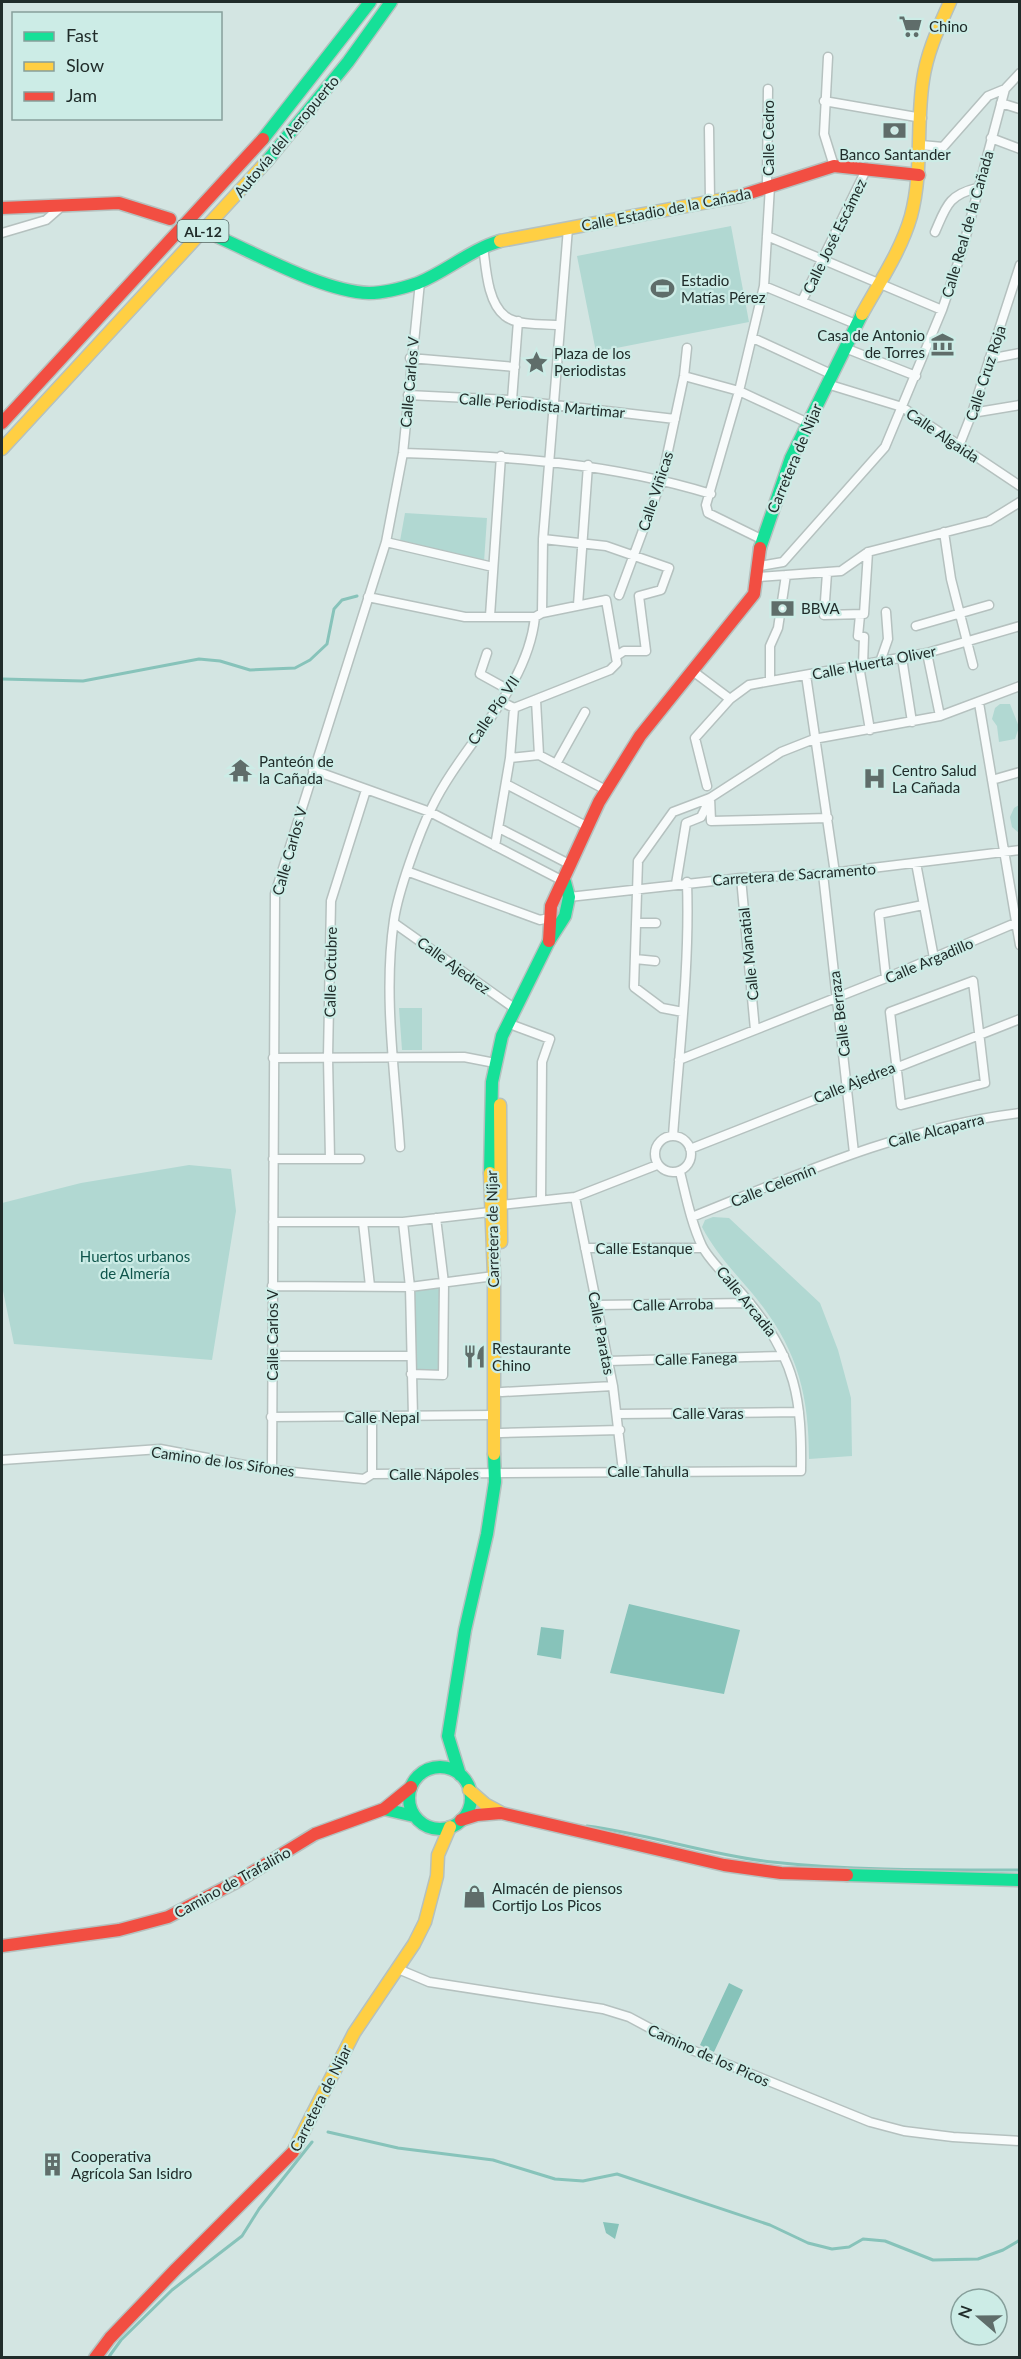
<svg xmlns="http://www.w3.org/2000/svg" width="1021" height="2359" viewBox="0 0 1021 2359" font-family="Lato,sans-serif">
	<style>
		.green { fill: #b1d8d2 }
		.water { fill: #87c3ba }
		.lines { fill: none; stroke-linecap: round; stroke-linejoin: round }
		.stream { stroke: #87c3ba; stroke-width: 3 }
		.street-casing { stroke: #b5c1bf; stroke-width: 11 }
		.fast-casing { stroke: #b5c1bf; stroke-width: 15 }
		.slow-casing { stroke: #b5c1bf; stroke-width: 15 }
		.jam-casing { stroke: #b5c1bf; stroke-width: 15 }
		.street { stroke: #f8fbfb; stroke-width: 8 }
		.fast { stroke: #16e098; stroke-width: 12 }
		.slow { stroke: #ffcf43; stroke-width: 12 }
		.jam { stroke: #f24e42; stroke-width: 12 }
		.labels { text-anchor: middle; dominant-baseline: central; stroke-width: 4.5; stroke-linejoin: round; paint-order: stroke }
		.shield { fill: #ccece6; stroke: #546662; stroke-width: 1.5 }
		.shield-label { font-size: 14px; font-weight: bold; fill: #202c2a }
		.poi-label { font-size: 15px; fill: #202c2a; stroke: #ccece6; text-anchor: start }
		.street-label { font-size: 15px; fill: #202c2a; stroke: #ccece6 }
		.park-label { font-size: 15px; fill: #10554c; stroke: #ccece6 }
	</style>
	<rect width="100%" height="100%" fill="#d3e5e2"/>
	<path class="green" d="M731,226L749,322L596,352L577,256Z
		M405,513L487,518L484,562L400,541Z
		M1000,704H1010L1019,727L1015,739L999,742L997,726L992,719L995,708Z
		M1019,805L1020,833H1019L1012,827L1010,817L1014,808Z
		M399,1008H422V1050H402Z
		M189,1165L231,1169L236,1211L212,1360L14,1344L2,1286V1203L81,1183Z
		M713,1217L729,1218L820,1303L838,1350L851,1398L852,1456L809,1459C809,1391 796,1346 752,1293C734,1272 715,1252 702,1227L705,1220Z
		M444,1283L443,1375L411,1374L410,1287Z"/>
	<path class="water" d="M629,1604L740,1630L724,1694L610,1673Z
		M541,1627L564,1630L561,1659L537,1655Z
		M729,1983L743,1990L714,2052L700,2045Z
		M603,2222L619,2224L615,2239L606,2233Z"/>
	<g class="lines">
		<path class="stream" d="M2,679L83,681L199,659L220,661L250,670L295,668L310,660L327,644L334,609L342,600L357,596
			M587,1826C649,1834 709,1855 772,1862C854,1871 937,1870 1020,1870
			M328,2132L398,2148L493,2160L555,2179L583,2181L617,2174L770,2225L808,2243L832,2249L849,2247L863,2239L885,2241L933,2260L978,2259L1003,2250L1020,2240
			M108,2358L121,2340L172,2290L242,2236L259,2209L312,2142"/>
		<defs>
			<path id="street" d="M828,57L824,134L834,166
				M824,101L922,118
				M1001,103L1020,109
				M709,128L710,200
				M991,138L1020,149
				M921,145L943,147L988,96L1005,89
				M935,232C946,207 948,195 977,188
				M2,233L46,220L62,206
				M767,236L942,310
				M483,246C486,267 487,302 505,316C517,326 546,324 560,325
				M764,286L858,325
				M802,301L866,170
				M753,338L831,374
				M845,348L916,376
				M410,358L515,367
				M989,359L1020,353
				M684,376L739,391L808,423
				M827,384L902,407L1020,486
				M408,395L512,400L675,419
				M512,400L518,321
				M972,413L1020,405
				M959,446L972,413L1020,265
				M403,453C508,456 610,463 711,494
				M944,532L951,579L973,665
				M543,539L606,546L669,568L661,590L639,596L646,651H624L618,655
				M761,539L708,513L706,505L739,391L764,286L770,186L767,182L768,89
				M386,542L493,567
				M760,566L783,562L885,447L942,310L962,251L1005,89L1020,73
				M827,573L824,615L864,614L868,552
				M759,577L841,571L868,552L989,521L1020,502
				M619,595L662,479L684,376L687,348
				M368,597L465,617H535
				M578,605L588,465
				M860,615L858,636L864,637L863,665
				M490,616L501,456
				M916,626L989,605
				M487,653L480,674L509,690
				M927,653L940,716
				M902,658L912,722
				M880,662L888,639L886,612
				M859,666L870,730
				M694,672L730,699
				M806,675L835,873
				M770,680V646L778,628L786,575
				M536,700L539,755
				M502,702L514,708L610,670L617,663L606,600L542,613
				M979,703L1020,945
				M510,758L539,755L606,790
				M556,764L585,712
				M313,770L430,812L565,882
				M992,780L1020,772
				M506,784L588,827
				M707,786L695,738L730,699L749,685L927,653L1020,626
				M710,798L711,821L828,818
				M499,828L571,865
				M495,846L510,758L514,708
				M916,863L934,958
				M409,872L540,920L549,918
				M823,874L854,1153
				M741,878L755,1030
				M676,884L686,823L701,817L709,801
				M569,897L741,878L823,874L1020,850
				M394,923L514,1008
				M637,923H656
				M635,959L655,961
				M886,978L879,914L923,905
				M973,981L985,1083L901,1105L890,1012Z
				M683,1012L662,1008L634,987L638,861L673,812L710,798L781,752L814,739L940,716L1020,686
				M515,1026L550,1039L542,1062L541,1200
				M273,1058L464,1057L495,1063
				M679,1060L886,978L1020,921
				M655 1154a18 18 0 1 1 36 0a18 18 0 1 1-36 0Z
				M673,1136C679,1052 690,967 687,882
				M400,1147C395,1073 383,994 394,920C398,892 419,833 432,807C463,743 527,691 535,617L542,613L543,539L568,228
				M690,1149L1020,1019
				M273,1159H360
				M330,1159L328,1057L331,901L366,790
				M575,1197L613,1386L623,1471
				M501,1205L575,1197L657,1165
				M692,1217C799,1174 904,1127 1020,1113
				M273,1222H403L490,1212
				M363,1222L370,1286
				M403,1222L410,1287L413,1417
				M585,1248H703
				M272,1286L410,1287L494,1276
				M597,1305L750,1303
				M272,1356H411
				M608,1361L784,1356
				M411,1374L443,1375L444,1283L436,1218
				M502,1392L613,1386
				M617,1414L799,1412
				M271,1417L492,1415
				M372,1417V1474
				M501,1433L620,1430
				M2,1460L160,1449L272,1470L364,1479L372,1474
				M272,1470L275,894L386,542L403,453L420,282
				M372,1474L801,1471C802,1399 796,1360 749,1302C736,1285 711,1264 702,1246C691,1223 686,1196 680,1172
				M398,1969L429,1982L603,2009L629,2017L687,2048L870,2122L904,2131L953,2137L1020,2141"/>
			<path id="fast" d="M263,139L370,2
				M267,161L348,62L391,2
				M218,237C259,255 325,292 369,293C385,293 403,288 418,283C447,271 470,250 500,241
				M760,548L791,458L862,314
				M490,1173L492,1082L502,1036L549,941L565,916L569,897L565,882
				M409 1798a31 31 0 1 1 62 0a31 31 0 1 1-62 0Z
				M460,1775L448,1736L465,1630L487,1534L495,1482L494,1454
				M384,1809L414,1816
				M847,1875L1020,1880"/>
			<path id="slow" d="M500,241L740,196
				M862,314C879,283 901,251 911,216C923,171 916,125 923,80C927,52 939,27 950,2
				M2,449L267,161
				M500,1105L501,1242
				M490,1173L494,1276V1454
				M469,1790L485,1804L500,1812
				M293,2152L354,2033L414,1944L425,1922L437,1876L438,1855L450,1827"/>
			<path id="jam" d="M740,196L834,166L919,175
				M2,208L119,203L170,219
				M2,423L263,139
				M549,941L551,906L599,802L640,736L754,594L760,548
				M461,1820L477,1815L501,1813L724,1865L781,1873L847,1875
				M2,1946L119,1930L168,1917L238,1881L315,1834L384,1809L411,1787
				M95,2358L110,2338L176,2269L293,2152"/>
		</defs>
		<use href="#street" class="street-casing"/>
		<use href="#fast" class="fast-casing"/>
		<use href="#slow" class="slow-casing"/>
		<use href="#jam" class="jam-casing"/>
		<use href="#street" class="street"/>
		<use href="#fast" class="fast"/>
		<use href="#slow" class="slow"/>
		<use href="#jam" class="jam"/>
	</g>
	<defs>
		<symbol id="supermarket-bare" viewBox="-9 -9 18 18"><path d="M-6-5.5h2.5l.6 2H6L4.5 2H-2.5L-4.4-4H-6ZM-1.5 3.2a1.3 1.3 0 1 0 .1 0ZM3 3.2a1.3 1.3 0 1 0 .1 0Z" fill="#5f6d6a" stroke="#ccece6" stroke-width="2.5" paint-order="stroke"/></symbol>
		<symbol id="bank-bare" viewBox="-9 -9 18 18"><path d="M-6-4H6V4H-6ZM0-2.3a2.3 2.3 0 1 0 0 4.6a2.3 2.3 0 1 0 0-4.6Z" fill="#5f6d6a" stroke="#ccece6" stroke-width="2.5" paint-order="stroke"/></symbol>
		<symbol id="stadium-bare" viewBox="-9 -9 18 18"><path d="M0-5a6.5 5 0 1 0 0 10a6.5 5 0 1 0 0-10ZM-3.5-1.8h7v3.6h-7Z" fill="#5f6d6a" stroke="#ccece6" stroke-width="2.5" paint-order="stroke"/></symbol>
		<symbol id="museum-bare" viewBox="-9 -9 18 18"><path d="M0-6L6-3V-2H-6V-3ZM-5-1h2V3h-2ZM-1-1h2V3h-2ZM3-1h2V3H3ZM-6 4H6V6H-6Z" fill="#5f6d6a" stroke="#ccece6" stroke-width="2.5" paint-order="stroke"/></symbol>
		<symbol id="sight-bare" viewBox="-9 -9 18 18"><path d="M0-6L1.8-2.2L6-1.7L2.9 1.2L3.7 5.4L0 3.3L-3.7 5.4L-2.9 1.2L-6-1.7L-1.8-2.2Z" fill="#5f6d6a" stroke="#ccece6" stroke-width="2.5" paint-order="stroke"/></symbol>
		<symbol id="temple-bare" viewBox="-9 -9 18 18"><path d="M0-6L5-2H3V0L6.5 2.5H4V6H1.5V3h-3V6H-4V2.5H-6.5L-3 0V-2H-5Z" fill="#5f6d6a" stroke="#ccece6" stroke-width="2.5" paint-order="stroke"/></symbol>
		<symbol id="hospital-bare" viewBox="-9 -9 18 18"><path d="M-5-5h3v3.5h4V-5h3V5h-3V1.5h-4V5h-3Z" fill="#5f6d6a" stroke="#ccece6" stroke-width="2.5" paint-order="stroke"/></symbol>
		<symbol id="restaurant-bare" viewBox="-9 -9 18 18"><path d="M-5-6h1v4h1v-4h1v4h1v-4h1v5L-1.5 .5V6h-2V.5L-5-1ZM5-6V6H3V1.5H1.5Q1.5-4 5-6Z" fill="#5f6d6a" stroke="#ccece6" stroke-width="2.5" paint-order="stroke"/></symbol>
		<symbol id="shop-bare" viewBox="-9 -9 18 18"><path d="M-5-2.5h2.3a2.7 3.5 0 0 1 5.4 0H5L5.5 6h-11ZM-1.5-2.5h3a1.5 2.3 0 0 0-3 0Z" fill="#5f6d6a" stroke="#ccece6" stroke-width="2.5" paint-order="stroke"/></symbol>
		<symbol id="building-bare" viewBox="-9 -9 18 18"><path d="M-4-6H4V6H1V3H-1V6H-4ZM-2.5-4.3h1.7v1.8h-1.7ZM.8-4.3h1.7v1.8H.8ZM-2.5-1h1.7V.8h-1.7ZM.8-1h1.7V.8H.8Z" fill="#5f6d6a" stroke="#ccece6" stroke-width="2.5" paint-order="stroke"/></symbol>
	</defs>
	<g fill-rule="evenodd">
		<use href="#supermarket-bare" x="894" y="10" width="33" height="33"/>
		<use href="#bank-bare" x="878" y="114" width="33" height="33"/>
		<use href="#stadium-bare" x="646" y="272" width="33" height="33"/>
		<use href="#museum-bare" x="926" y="328" width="33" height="33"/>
		<use href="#sight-bare" x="520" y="346" width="33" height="33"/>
		<use href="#bank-bare" x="766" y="592" width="33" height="33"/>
		<use href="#temple-bare" x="224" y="754" width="33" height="33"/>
		<use href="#hospital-bare" x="858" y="762" width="33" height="33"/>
		<use href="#restaurant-bare" x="458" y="1340" width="33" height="33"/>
		<use href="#shop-bare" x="458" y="1880" width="33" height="33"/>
		<use href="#building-bare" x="36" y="2148" width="33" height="33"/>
	</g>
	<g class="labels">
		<rect class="shield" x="177.5" y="220" width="51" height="22" rx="4.5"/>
		<g class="shield-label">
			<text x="203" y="231">AL-12</text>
		</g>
		<g class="poi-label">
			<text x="929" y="26">Chino</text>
			<text x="895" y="154" text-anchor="middle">Banco Santander</text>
			<text x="681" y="280">Estadio<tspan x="681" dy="17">Matías Pérez</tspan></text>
			<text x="925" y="335" text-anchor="end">Casa de Antonio<tspan x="925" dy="17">de Torres</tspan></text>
			<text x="554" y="353">Plaza de los<tspan x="554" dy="17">Periodistas</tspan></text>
			<text x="801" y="608">BBVA</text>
			<text x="259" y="761">Panteón de<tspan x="259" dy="17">la Cañada</tspan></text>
			<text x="892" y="770">Centro Salud<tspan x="892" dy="17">La Cañada</tspan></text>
			<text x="492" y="1348">Restaurante<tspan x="492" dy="17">Chino</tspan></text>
			<text x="492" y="1888">Almacén de piensos<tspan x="492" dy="17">Cortijo Los Picos</tspan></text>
			<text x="71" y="2156">Cooperativa<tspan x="71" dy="17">Agrícola San Isidro</tspan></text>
		</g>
		<g class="street-label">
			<text transform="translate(286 136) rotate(-50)">Autovía del Aeropuerto</text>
			<text transform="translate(768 138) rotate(-90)">Calle Cedro</text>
			<text transform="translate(666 209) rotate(-11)">Calle Estadio de la Cañada</text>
			<text transform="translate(967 224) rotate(-74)">Calle Real de la Cañada</text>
			<text transform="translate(834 236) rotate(-64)">Calle José Escámez</text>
			<text transform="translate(985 373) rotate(-72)">Calle Cruz Roja</text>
			<text transform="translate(409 382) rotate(-85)">Calle Carlos V</text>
			<text transform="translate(542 405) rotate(5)">Calle Periodista Martimar</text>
			<text transform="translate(943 435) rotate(34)">Calle Algaida</text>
			<text transform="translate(794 458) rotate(-67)">Carretera de Níjar</text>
			<text transform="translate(655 491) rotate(-72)">Calle Viñicas</text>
			<text transform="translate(874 662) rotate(-11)">Calle Huerta Oliver</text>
			<text transform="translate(493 710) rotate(-56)">Calle Pío VII</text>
			<text transform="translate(289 851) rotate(-74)">Calle Carlos V</text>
			<text transform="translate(794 874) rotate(-4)">Carretera de Sacramento</text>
			<text transform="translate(748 954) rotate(-96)">Calle Manatial</text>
			<text transform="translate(929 960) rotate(-23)">Calle Argadillo</text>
			<text transform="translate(454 965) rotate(36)">Calle Ajedrez</text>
			<text transform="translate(330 972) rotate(-89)">Calle Octubre</text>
			<text transform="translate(839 1014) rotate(-97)">Calle Berraza</text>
			<text transform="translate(854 1082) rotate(-22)">Calle Ajedrea</text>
			<text transform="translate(936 1130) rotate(-14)">Calle Alcaparra</text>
			<text transform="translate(773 1185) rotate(-22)">Calle Celemín</text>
			<text transform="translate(492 1229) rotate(-91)">Carretera de Níjar</text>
			<text x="644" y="1248">Calle Estanque</text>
			<text transform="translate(747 1301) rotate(51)">Calle Arcadia</text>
			<text transform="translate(673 1304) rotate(-1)">Calle Arroba</text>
			<text transform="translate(602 1333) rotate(79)">Calle Paratas</text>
			<text transform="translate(272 1335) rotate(-90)">Calle Carlos V</text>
			<text transform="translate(696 1358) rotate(-2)">Calle Fanega</text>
			<text x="708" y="1413">Calle Varas</text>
			<text x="382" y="1417">Calle Nepal</text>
			<text transform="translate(223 1461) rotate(8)">Camino de los Sifones</text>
			<text x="648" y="1471">Calle Tahulla</text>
			<text x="434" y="1474">Calle Nápoles</text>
			<text transform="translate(232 1882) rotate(-29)">Camino de Trafaliño</text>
			<text transform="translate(709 2055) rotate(24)">Camino de los Picos</text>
			<text transform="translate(320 2098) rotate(-63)">Carretera de Níjar</text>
		</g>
		<g class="park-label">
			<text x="135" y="1256">Huertos urbanos<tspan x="135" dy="17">de Almería</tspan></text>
		</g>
	</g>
	<rect width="1021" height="2359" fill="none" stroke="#202c2a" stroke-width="6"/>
	<rect x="12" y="12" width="210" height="108" fill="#ccece6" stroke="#879f9b" stroke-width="1.5"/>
	<rect x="24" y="32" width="30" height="9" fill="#16e098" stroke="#879f9b" stroke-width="1.5"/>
	<text x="66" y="42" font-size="18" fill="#202c2a">Fast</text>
	<rect x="24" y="62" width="30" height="9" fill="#ffcf43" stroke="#879f9b" stroke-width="1.5"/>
	<text x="66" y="72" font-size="18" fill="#202c2a">Slow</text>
	<rect x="24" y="92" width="30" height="9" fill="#f24e42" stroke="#879f9b" stroke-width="1.5"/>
	<text x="66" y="102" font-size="18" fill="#202c2a">Jam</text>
	<g transform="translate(979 2317) rotate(290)"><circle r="28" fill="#ccece6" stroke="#879f9b" stroke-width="1.5"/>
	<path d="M0-4.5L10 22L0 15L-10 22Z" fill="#5f6d6a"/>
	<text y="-9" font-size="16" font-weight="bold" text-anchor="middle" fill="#202c2a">N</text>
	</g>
</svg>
